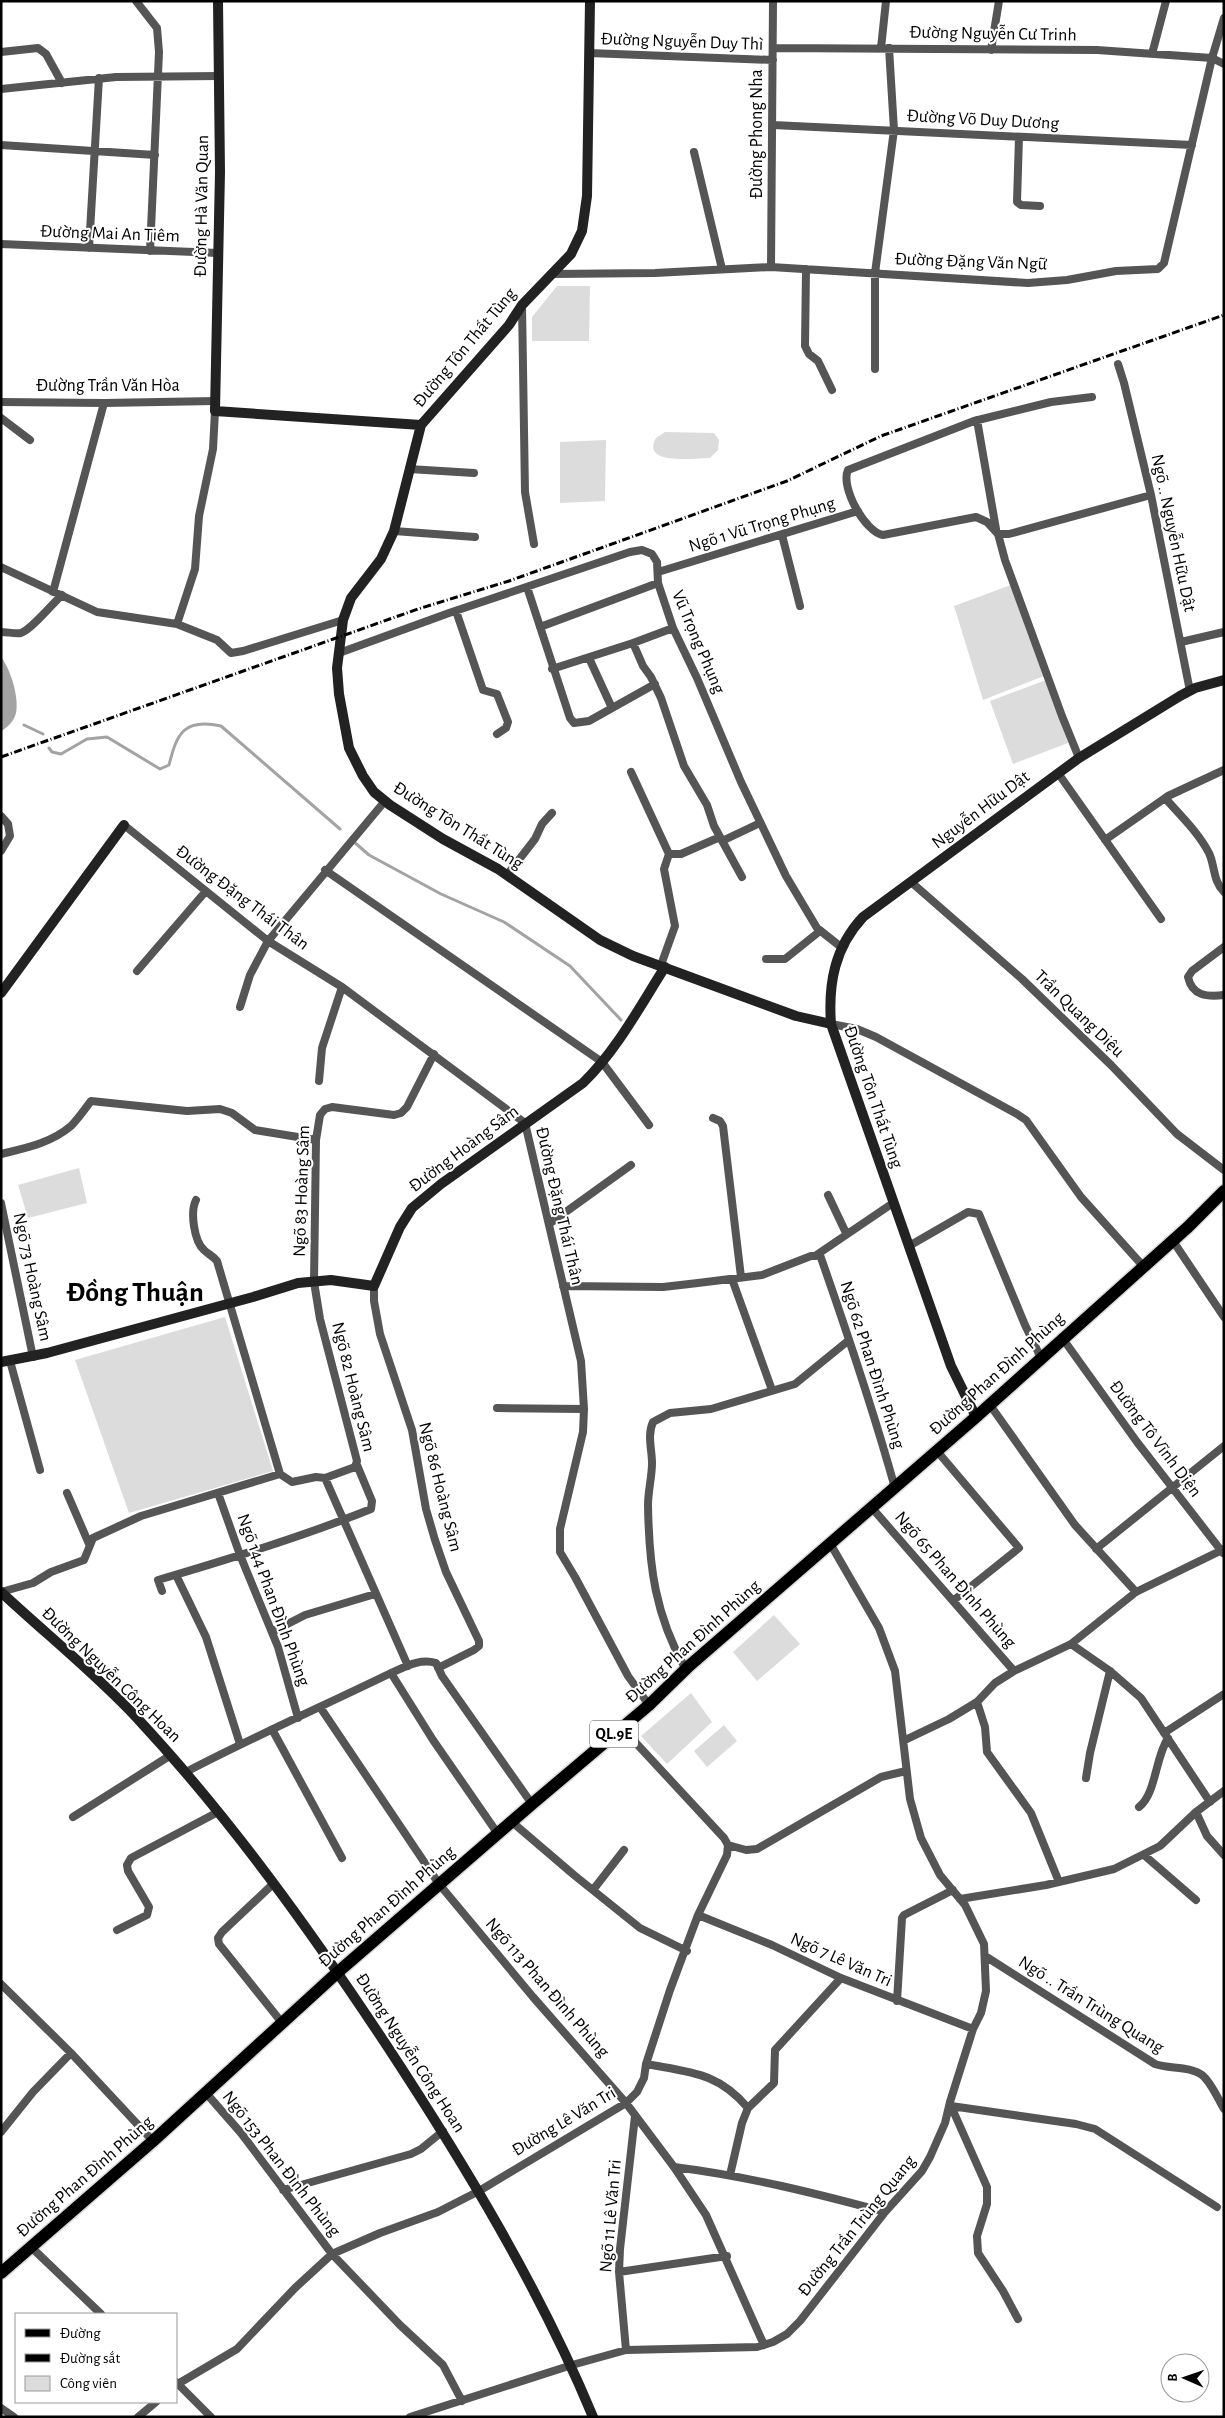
<svg xmlns="http://www.w3.org/2000/svg" width="1225" height="2418" viewBox="0 0 1225 2418" font-family="'Alegreya Sans',sans-serif">
	<style>
		.green { fill: #dcdcdc }
		.water { fill: #a3a3a3 }
		.lines { fill: none; stroke-linecap: round; stroke-linejoin: round }
		.stream { stroke: #a3a3a3; stroke-width: 3 }
		.primary-casing { stroke: #dbdbdb; stroke-width: 15 }
		.street { stroke: #555; stroke-width: 8 }
		.secondary { stroke: #222; stroke-width: 10 }
		.primary { stroke: #000; stroke-width: 12 }
		.rail { stroke: #000; stroke-width: 3; stroke-dasharray: 8 2.5 1 2.5; stroke-linecap: butt }
		.labels { text-anchor: middle; dominant-baseline: central; stroke-width: 4; stroke-linejoin: round; paint-order: stroke }
		.shield { fill: #fff; stroke: #4c4c4c; stroke-width: 1 }
		.shield-label { font-size: 16px; font-weight: bold; fill: #000 }
		.street-label { font-size: 18px; fill: #000; stroke: #fff }
		.town-label { font-size: 28px; font-weight: bold; fill: #000; stroke: #fff }
	</style>
	<rect width="100%" height="100%" fill="#fff"/>
	<path class="green" d="M557,286H590L589,341H532V317Z
		M665,432L714,433L719,440L718,450L710,458C697,458 640,466 656,438Z
		M606,440L605,501L560,503V442Z
		M1011,585L1044,676L983,700L954,606Z
		M1046,680L1068,743L1013,764L990,701Z
		M79,1168L87,1203L28,1218L18,1185Z
		M225,1317L273,1471L129,1513L75,1360Z
		M774,1615L800,1644L757,1681L733,1652Z
		M691,1693L712,1722L667,1764L641,1736Z
		M724,1725L737,1741L707,1767L694,1751Z"/>
	<path class="water" d="M1,657C11,670 19,697 16,713C14,721 8,727 1,731Z"/>
	<g class="lines">
		<path class="stream" d="M24,725L43,734
			M49,748L52,752L61,754L87,739L107,737L160,769L169,765C177,733 184,718 221,726L340,829
			M353,841L369,855L441,894L504,922L570,966L621,1020"/>
		<defs>
			<path id="primary" d="M1,2273L153,2141L338,1972L532,1804L649,1705L689,1666L976,1417L1188,1227L1224,1191"/>
		</defs>
		<use href="#primary" class="primary-casing"/>
		<path class="street" d="M136,1L157,28L159,52L150,251
			M773,48L1097,50L1212,58L1224,64
			M881,48L886,1
			M991,50L999,1
			M1,52L38,48L46,54L62,83
			M589,53L773,60
			M1152,54L1166,1
			M1,89L116,77L219,76
			M773,125L1192,145
			M1019,137L1017,202L1021,205L1040,206
			M1,145L155,155
			M694,152L722,269
			M1,244L218,253
			M89,248L99,78
			M771,267L773,1
			M806,269L805,346L809,354L818,361L832,390
			M552,274L655,273L771,267L1028,283L1067,280L1116,271L1158,269L1164,263L1212,58L1224,18
			M522,305L525,492L534,544
			M1118,364L1124,383L1151,495L1190,691
			M875,369V273L894,130L889,48
			M1092,397L1051,402L974,421L848,470C840,487 865,532 883,535L976,517L987,522L998,534H1009L1151,495
			M1,402L104,403L215,401
			M1,418L30,440
			M977,420L996,529
			M409,469L474,473
			M394,531L475,537
			M998,534L1005,560L1062,716L1079,758
			M782,535L800,606
			M1,567L97,612L177,624L217,640L231,653L243,651L343,620
			M658,572L858,511
			M527,587L570,718L574,723L589,721L655,684
			M53,592L104,403
			M456,611L483,690L497,694L508,722L506,728L497,734
			M177,624L195,569L199,516L213,449L215,411
			M540,627L658,583
			M1,632C7,632 16,634 21,633C31,630 53,603 62,595
			M1181,642L1224,632
			M633,643L643,666L651,677L661,698L684,766L707,805L714,826L742,877
			M339,653L449,613L630,552L642,550L652,554L657,562L658,583L673,628L697,678L741,782L786,876L817,928L841,947
			M589,658L612,708
			M552,669L633,643L673,628
			M631,772L669,854H681L720,837
			M1058,773L1161,919
			M1165,798C1180,815 1198,832 1209,853C1215,866 1213,881 1224,892
			M1,816L8,824L10,836L1,851
			M124,825L268,941L342,987L525,1123L581,1361L584,1409L583,1432L560,1529V1552L575,1577L628,1676L649,1705
			M1105,840L1168,796L1224,770
			M722,841L760,823
			M325,870L602,1062L649,1125
			M507,875L535,839L542,824L552,813
			M911,882L1022,979L1111,1065L1177,1134L1224,1170
			M1224,947L1192,971L1188,977C1192,996 1207,997 1224,995
			M766,959H785L820,931
			M661,965L675,926L664,869L669,854
			M137,971L206,891
			M240,1007L250,975L268,941L385,801
			M831,1024L857,1029L876,1037L1017,1114L1026,1120L1081,1197L1143,1266
			M319,1081L322,1048L342,987
			M713,1118L720,1121L723,1126L741,1277
			M1,1154C26,1148 51,1143 71,1126C78,1119 85,1109 91,1101L187,1111L220,1109L232,1113L255,1130L316,1140
			M828,1195L846,1233
			M196,1200C190,1212 194,1241 204,1250C208,1254 213,1256 217,1261L280,1474L292,1482L316,1477L325,1478L355,1467L357,1461L320,1319L314,1282L316,1140L320,1115L325,1109L332,1107L394,1115L401,1113L407,1107L434,1054
			M1,1203L33,1357
			M549,1224L631,1165
			M1173,1241L1224,1317
			M909,1246L968,1212L979,1214L1025,1325L1041,1358
			M815,1256L820,1255C847,1332 873,1409 895,1488
			M732,1279L772,1390
			M374,1286V1301L380,1334L412,1430L426,1509L435,1540L446,1572L479,1641V1646L474,1650L438,1668
			M563,1286L663,1287L698,1283L762,1275L811,1256H815L893,1203
			M1063,1339L1137,1442L1223,1553
			M10,1361L40,1470
			M990,1405L1075,1525L1136,1592
			M497,1408L584,1409
			M937,1451L1019,1548L954,1600
			M325,1478L408,1666
			M67,1493L89,1544
			M218,1493L240,1555L278,1647L298,1718
			M872,1508L1014,1671
			M1096,1549L1224,1446
			M176,1575L206,1637L240,1744
			M162,1591L158,1580C230,1559 302,1537 371,1509L372,1501L357,1465
			M1,1592L33,1583L51,1572L84,1560L93,1538L141,1516L280,1474
			M272,1632L305,1615L375,1594
			M1071,1644L1110,1671L1141,1698L1210,1802
			M686,1670C655,1615 649,1567 648,1505C648,1491 652,1477 652,1463C652,1450 647,1435 653,1422L670,1413L711,1409L795,1384L849,1340
			M391,1673L433,1740L498,1834
			M977,1702L985,1727L987,1752L1031,1813L1059,1882
			M320,1707L439,1884L533,1997L626,2103L674,2167L706,2215L764,2345
			M273,1731L342,1858
			M1164,1733L1224,1694
			M905,1740L949,1719L977,1702L995,1683L1014,1671L1071,1644L1136,1592L1224,1549
			M186,1772C253,1737 323,1706 391,1673C405,1667 420,1658 436,1663L442,1676L532,1804
			M1086,1778L1090,1753L1110,1671
			M1139,1807C1156,1794 1155,1758 1168,1738
			M1196,1812L1207,1836L1224,1855
			M73,1817L171,1755
			M512,1822L574,1875L640,1928L687,1951
			M728,1845L746,1850L757,1849L881,1777L906,1771
			M1144,1855L1196,1900
			M273,1884L222,1932L218,1938L219,1944L283,2024
			M593,1890L624,1850
			M960,1899L1046,1885L1114,1869L1160,1846L1196,1812L1224,1791
			M698,1915L772,1945L841,1978L973,2029
			M117,1930L147,1915L149,1907L128,1871L127,1865L131,1858L218,1812
			M985,1956L1155,2064C1169,2069 1190,2066 1202,2075C1211,2082 1218,2099 1224,2109
			M1,1984L71,2053L153,2141
			M897,2001L902,1918L904,1915L953,1890
			M646,2064C689,2072 718,2072 748,2108
			M206,2093L241,2133L332,2254L400,2325L443,2365L462,2401
			M951,2106L1076,2124L1095,2129L1217,2207
			M951,2106L987,2187V2204L977,2236L978,2253L1003,2291L1018,2319
			M1,2132L33,2092L71,2053
			M674,2167C746,2176 815,2193 885,2212
			M730,2175L742,2123L748,2108L774,2083L775,2050L841,1978
			M283,2190L411,2154L421,2149L443,2131
			M31,2247L101,2314
			M619,2272L727,2256
			M626,2350L619,2272L620,2249L635,2116
			M176,2382L211,2417
			M176,2385L237,2349L295,2288L332,2254L380,2233L438,2212L479,2191L626,2103L637,2092L644,2078L646,2064L670,1990L698,1915L727,1855L728,1845L724,1838L622,1728
			M1,2408L14,2417
			M138,2417L156,2402
			M410,2417L572,2365L626,2350L757,2347L773,2342L787,2334L800,2321L885,2212L922,2171L930,2157L945,2123L950,2102L973,2029L981,2013L986,1991L984,1944L965,1905L940,1875L921,1838L910,1799L895,1671L879,1628L831,1545"/>
		<path class="secondary" d="M218,1L220,172L215,411L421,425
			M590,1L587,196L582,231L571,254L522,305L509,325L421,425L394,531L381,559L351,598L343,620L337,668L339,694L349,748L363,776L374,792L390,805L443,839L498,869L600,940L633,956L796,1016L831,1024
			M1,993L124,825
			M1,1362L47,1353L253,1297L298,1283L331,1280L374,1286L400,1227L412,1208L441,1184L583,1083C617,1050 640,1006 665,967
			M976,1417L951,1366L831,1024C828,983 835,947 863,917L1079,758L1180,696L1195,688L1224,680
			M1,1592C46,1634 95,1673 137,1718C231,1819 313,1934 389,2049C465,2165 540,2289 593,2417"/>
		<use href="#primary" class="primary"/>
		<path class="rail" d="M1,757L418,609L509,581L787,481L881,436L1224,315"/>
	</g>
	<g class="labels">
		<rect class="shield" x="590" y="1720.5" width="48" height="27" rx="4"/>
		<g class="shield-label">
			<text x="614" y="1734">QL.9E</text>
		</g>
		<g class="street-label">
			<text transform="translate(993 34) rotate(1)">Đường Nguyễn Cư Trinh</text>
			<text transform="translate(682 42) rotate(2)">Đường Nguyễn Duy Thì</text>
			<text transform="translate(983 120) rotate(3)">Đường Võ Duy Dương</text>
			<text transform="translate(757 134) rotate(-90)">Đường Phong Nha</text>
			<text transform="translate(202 206) rotate(-89)">Đường Hà Văn Quan</text>
			<text transform="translate(110 234) rotate(2)">Đường Mai An Tiêm</text>
			<text transform="translate(971 262) rotate(2)">Đường Đặng Văn Ngữ</text>
			<text transform="translate(465 348) rotate(-50)">Đường Tôn Thất Tùng</text>
			<text x="108" y="386">Đường Trần Văn Hòa</text>
			<text transform="translate(762 525) rotate(-17)">Ngõ 1 Vũ Trọng Phụng</text>
			<text transform="translate(1173 533) rotate(78)">Ngõ .. Nguyễn Hữu Dật</text>
			<text transform="translate(698 642) rotate(67)">Vũ Trọng Phụng</text>
			<text transform="translate(981 810) rotate(-37)">Nguyễn Hữu Dật</text>
			<text transform="translate(458 826) rotate(32)">Đường Tôn Thất Tùng</text>
			<text transform="translate(242 898) rotate(37)">Đường Đặng Thái Thân</text>
			<text transform="translate(1079 1014) rotate(44)">Trần Quang Diệu</text>
			<text transform="translate(873 1097) rotate(71)">Đường Tôn Thất Tùng</text>
			<text transform="translate(464 1149) rotate(-37)">Đường Hoàng Sâm</text>
			<text transform="translate(302 1191) rotate(-88)">Ngõ 83 Hoàng Sâm</text>
			<text transform="translate(559 1206) rotate(77)">Đường Đặng Thái Thân</text>
			<text transform="translate(32 1277) rotate(78)">Ngõ 73 Hoàng Sâm</text>
			<text transform="translate(872 1365) rotate(72)">Ngõ 62 Phan Đình Phùng</text>
			<text transform="translate(997 1374) rotate(-42)">Đường Phan Đình Phùng</text>
			<text transform="translate(353 1387) rotate(76)">Ngõ 82 Hoàng Sâm</text>
			<text transform="translate(1155 1439) rotate(53)">Đường Tô Vĩnh Diện</text>
			<text transform="translate(440 1487) rotate(76)">Ngõ 86 Hoàng Sâm</text>
			<text transform="translate(955 1580) rotate(49)">Ngõ 65 Phan Đình Phùng</text>
			<text transform="translate(273 1600) rotate(70)">Ngõ 144 Phan Đình Phùng</text>
			<text transform="translate(693 1642) rotate(-42)">Đường Phan Đình Phùng</text>
			<text transform="translate(111 1675) rotate(44)">Đường Nguyễn Công Hoan</text>
			<text transform="translate(387 1907) rotate(-41)">Đường Phan Đình Phùng</text>
			<text transform="translate(841 1960) rotate(24)">Ngõ 7 Lê Văn Tri</text>
			<text transform="translate(547 1988) rotate(49)">Ngõ 113 Phan Đình Phùng</text>
			<text transform="translate(1091 2005) rotate(32)">Ngõ .. Trần Trùng Quang</text>
			<text transform="translate(410 2053) rotate(57)">Đường Nguyễn Công Hoan</text>
			<text transform="translate(564 2122) rotate(-31)">Đường Lê Văn Tri</text>
			<text transform="translate(281 2164) rotate(52)">Ngõ 153 Phan Đình Phùng</text>
			<text transform="translate(85 2177) rotate(-41)">Đường Phan Đình Phùng</text>
			<text transform="translate(611 2216) rotate(-85)">Ngõ 11 Lê Văn Tri</text>
			<text transform="translate(857 2226) rotate(-51)">Đường Trần Trùng Quang</text>
		</g>
		<g class="town-label">
			<text x="135" y="1293">Đồng Thuận</text>
		</g>
	</g>
	<rect width="1225" height="2418" fill="none" stroke="#000000" stroke-width="5"/>
	<rect x="15" y="2313" width="162" height="90" fill="#ffffff" stroke="#999999"/>
	<rect x="25" y="2329" width="25" height="8" fill="#000000" stroke="#999999"/>
	<text x="60" y="2338" font-size="15" fill="#000000">Đường</text>
	<rect x="25" y="2354" width="25" height="8" fill="#000000" stroke="#999999"/>
	<text x="60" y="2363" font-size="15" fill="#000000">Đường sắt</text>
	<rect x="25" y="2376" width="25" height="15" fill="#dcdcdc" stroke="#999999"/>
	<text x="60" y="2388" font-size="15" fill="#000000">Công viên</text>
	<g transform="translate(1185 2378) rotate(272)"><circle r="24" fill="#ffffff" stroke="#999999"/>
	<path d="M0-4L9 19L0 12L-9 19Z" fill="#000000"/>
	<text y="-8" font-size="14" font-weight="bold" text-anchor="middle" fill="#000000">B</text>
	</g>
</svg>
